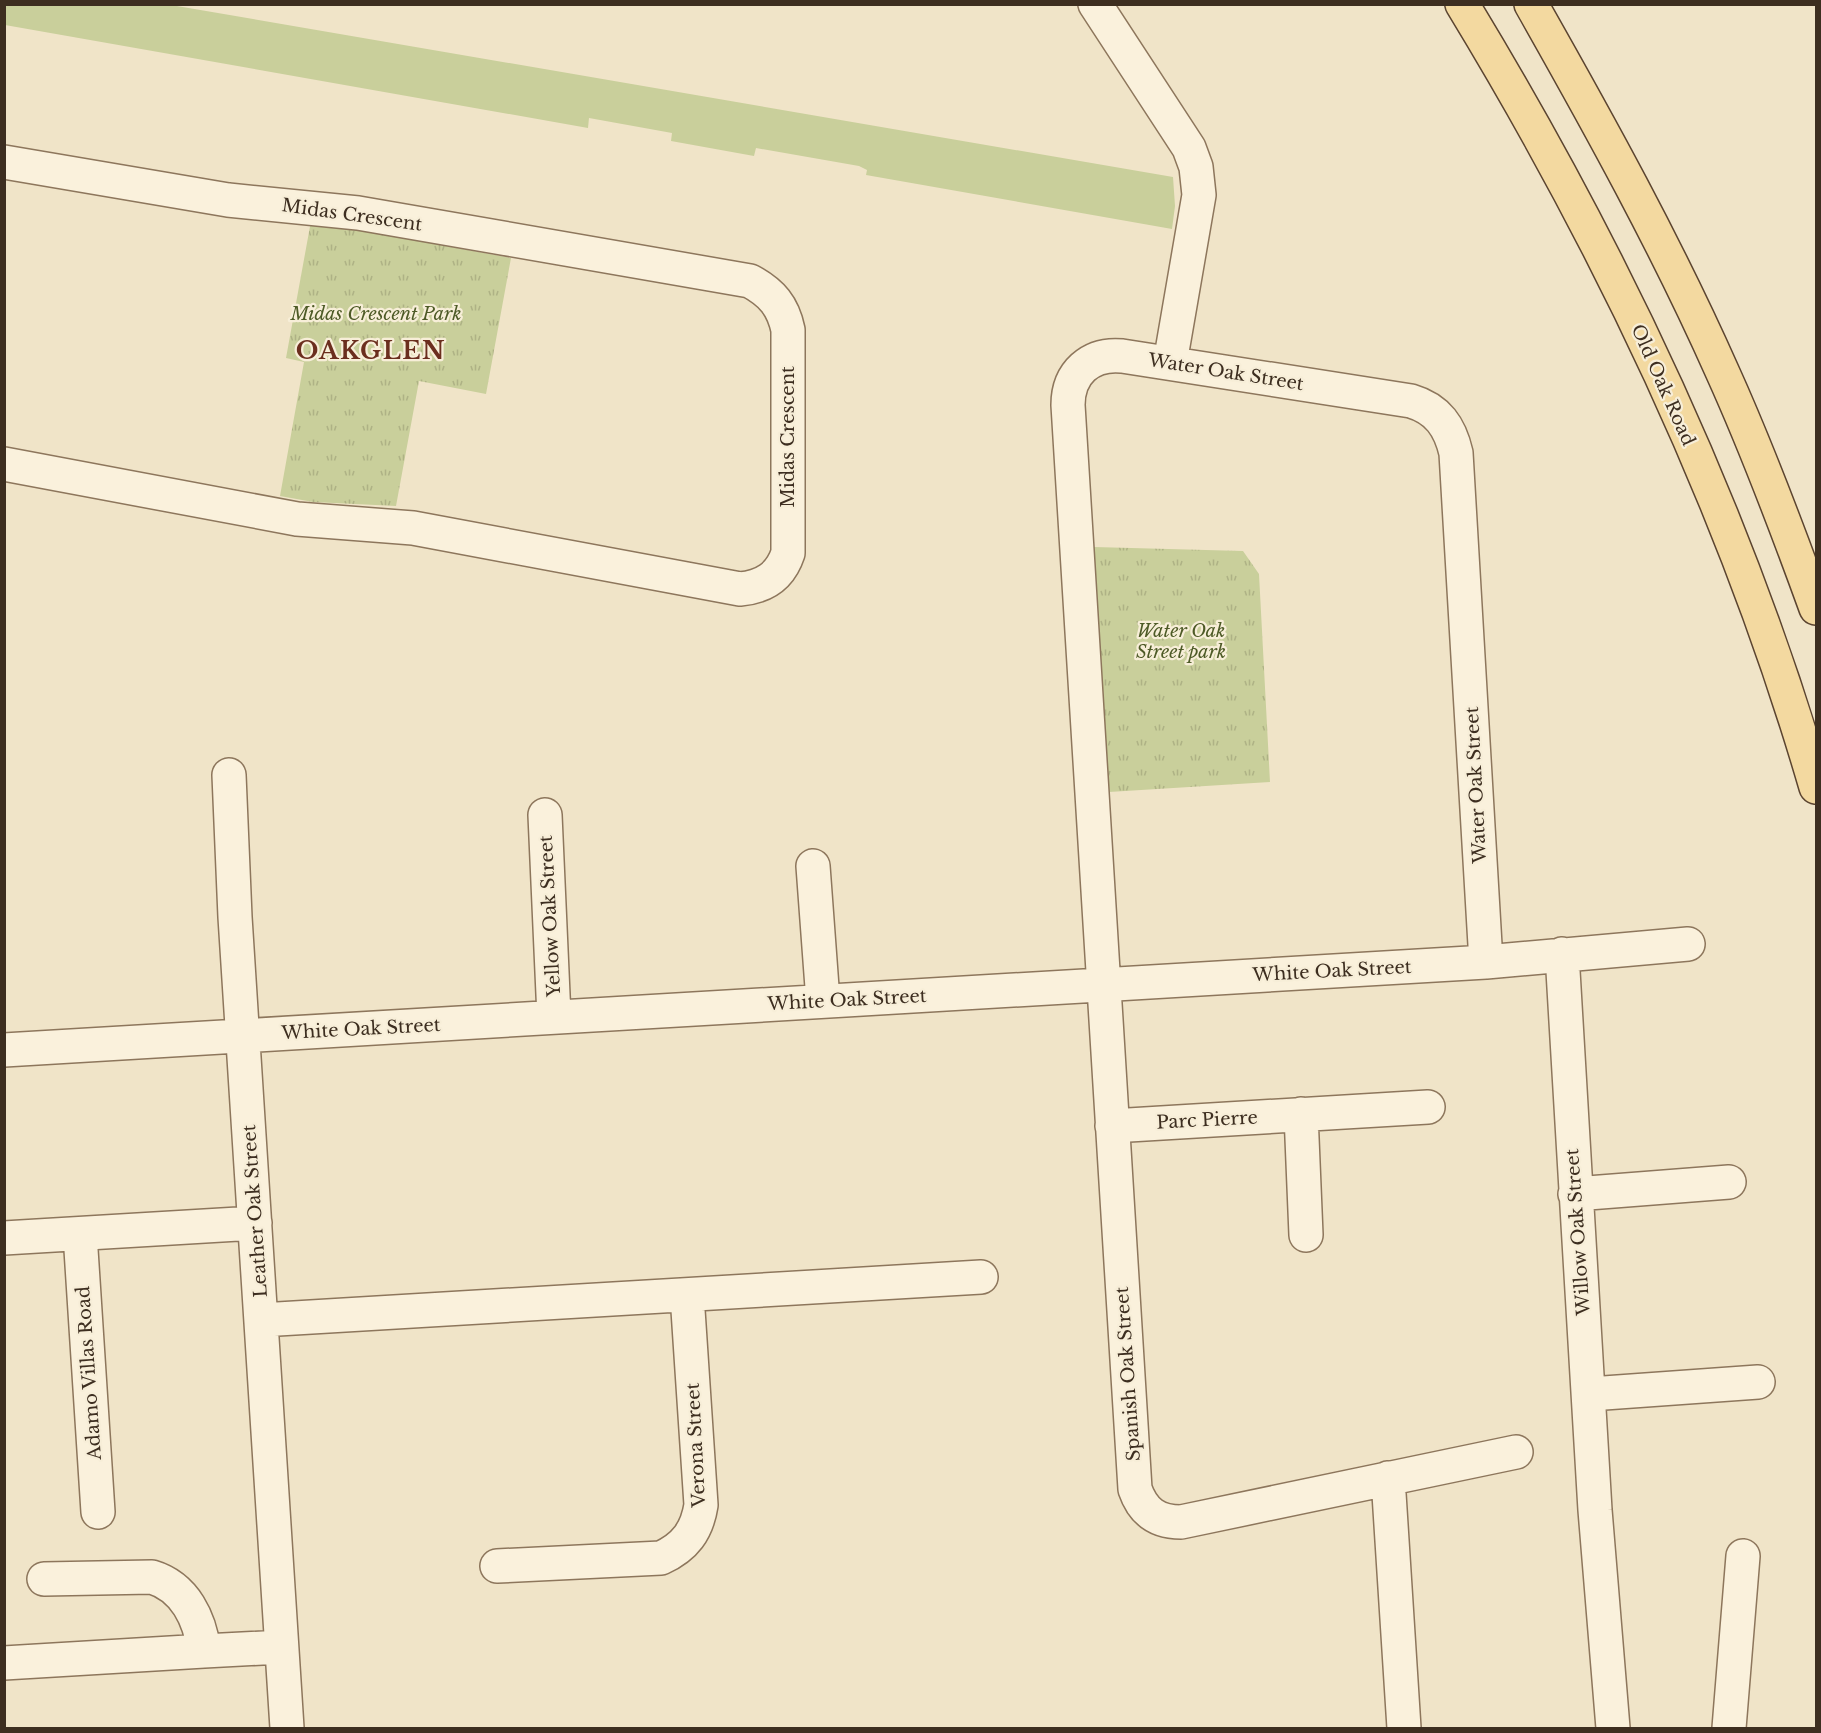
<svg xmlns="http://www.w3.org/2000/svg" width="1821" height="1733" viewBox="0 0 1821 1733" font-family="'Libre Baskerville',serif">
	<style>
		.green { fill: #c9cf9b }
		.park { fill: url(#park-tufts) }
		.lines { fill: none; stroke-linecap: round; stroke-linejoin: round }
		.minor-casing { stroke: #8d765c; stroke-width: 36 }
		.major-casing { stroke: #5b4430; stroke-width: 36 }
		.minor { stroke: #faf1dc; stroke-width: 33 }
		.major { stroke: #f3d9a0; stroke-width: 33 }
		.labels { text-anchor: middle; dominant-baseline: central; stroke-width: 4.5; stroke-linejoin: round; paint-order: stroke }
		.street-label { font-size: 18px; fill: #3d2e20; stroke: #f7eed8 }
		.park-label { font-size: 18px; font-style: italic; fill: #4d5a26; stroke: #f7eed8 }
		.district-label { font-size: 24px; font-weight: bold; letter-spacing: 1.5px; fill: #6b2e1e; stroke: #f7eed8 }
	</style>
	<defs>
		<pattern id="park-tufts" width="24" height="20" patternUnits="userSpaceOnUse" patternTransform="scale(1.5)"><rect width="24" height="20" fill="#c9cf9b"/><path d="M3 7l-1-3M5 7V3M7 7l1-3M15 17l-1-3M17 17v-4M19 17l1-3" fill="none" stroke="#aeb285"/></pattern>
	</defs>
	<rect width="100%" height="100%" fill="#f0e4c8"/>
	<path class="green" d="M4,5H171L1173,177L1175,206L1172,229L866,175L867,170L859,166L756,148L754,156L671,141L672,133L589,118L588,128L5,25Z"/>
	<path class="park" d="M311,221L511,258L486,394L419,381L396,506L313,502L280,496L304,362L286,358Z
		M1094,547L1243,551L1259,574L1270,782L1109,792Z"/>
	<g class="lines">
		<defs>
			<path id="minor" d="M1095,4L1189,148L1196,167L1199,195L1170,363
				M4,162L228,200L358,213L750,281C772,293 783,306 788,330V553C780,577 763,587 740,589L413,528L297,519L4,464
				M229,775L235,917L287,1728
				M545,815L554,1017
				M813,866L823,1001
				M1562,954L1595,1510L1613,1728
				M1486,962L1456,453C1450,427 1438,409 1411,401L1122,356C1090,353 1068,373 1068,405L1135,1489C1143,1512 1157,1522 1181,1522L1516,1452
				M4,1050L1486,962L1688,944
				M1301,1114L1306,1235
				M1112,1126L1428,1107
				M1575,1194L1729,1182
				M80,1234L98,1512
				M4,1238L255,1223
				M261,1320L981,1277
				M1590,1394L1758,1382
				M1388,1478L1404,1728
				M497,1566L661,1558C685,1547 697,1531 701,1505L687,1295
				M204,1651L281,1647
				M4,1663L204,1651C200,1619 185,1587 152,1577L44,1579
				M1729,1728L1743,1556"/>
			<path id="major" d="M1462,4C1611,249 1736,512 1816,787
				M1531,4C1599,124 1666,245 1722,371C1757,448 1787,528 1816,608"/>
		</defs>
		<use href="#minor" class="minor-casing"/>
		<use href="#major" class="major-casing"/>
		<use href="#minor" class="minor"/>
		<use href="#major" class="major"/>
	</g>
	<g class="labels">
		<g class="street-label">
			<text transform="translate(352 215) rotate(8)">Midas Crescent</text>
			<text transform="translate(1226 372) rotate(9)">Water Oak Street</text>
			<text transform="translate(1663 385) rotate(66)">Old Oak Road</text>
			<text transform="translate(788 437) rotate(-90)">Midas Crescent</text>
			<text transform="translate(1476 785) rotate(-93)">Water Oak Street</text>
			<text transform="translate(550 916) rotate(-93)">Yellow Oak Street</text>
			<text transform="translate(1332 971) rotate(-3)">White Oak Street</text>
			<text transform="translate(847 1000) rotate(-3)">White Oak Street</text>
			<text transform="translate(361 1029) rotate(-3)">White Oak Street</text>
			<text transform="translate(1207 1120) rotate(-3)">Parc Pierre</text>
			<text transform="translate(255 1211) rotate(-94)">Leather Oak Street</text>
			<text transform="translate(1578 1232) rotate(-94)">Willow Oak Street</text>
			<text transform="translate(89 1373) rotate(-94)">Adamo Villas Road</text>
			<text transform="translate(1128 1374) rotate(-94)">Spanish Oak Street</text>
			<text transform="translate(696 1445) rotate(-93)">Verona Street</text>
		</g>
		<g class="park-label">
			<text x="376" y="314">Midas Crescent Park</text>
			<text x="1181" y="631">Water Oak<tspan x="1181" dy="21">Street park</tspan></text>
		</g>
		<g class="district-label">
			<text x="371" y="350">OAKGLEN</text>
		</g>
	</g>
	<rect width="1821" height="1733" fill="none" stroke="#3d2e20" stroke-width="12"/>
</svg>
